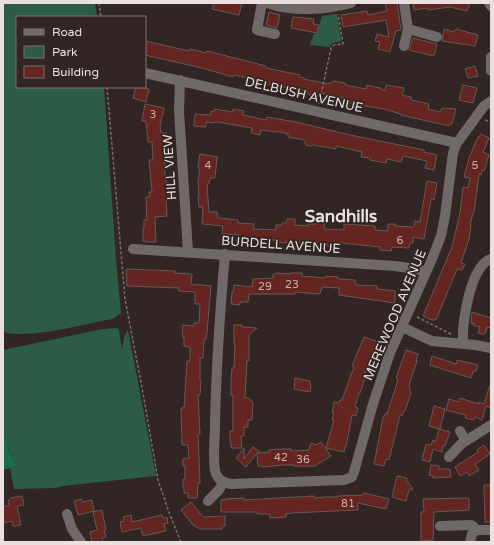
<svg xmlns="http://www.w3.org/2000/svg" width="494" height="545" viewBox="0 0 494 545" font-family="'Varela Round',sans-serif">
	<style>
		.green { fill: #2c5c45 }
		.forest { fill: #1a6c4a }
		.building { fill: #642420; stroke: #665856 }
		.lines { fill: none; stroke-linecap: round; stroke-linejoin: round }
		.path { stroke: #7b706e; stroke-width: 1.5; stroke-dasharray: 3 2; stroke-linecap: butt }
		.minor { stroke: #706969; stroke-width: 10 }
		.labels { text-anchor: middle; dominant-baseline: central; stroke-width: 3.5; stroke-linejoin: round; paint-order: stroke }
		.number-label { font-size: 11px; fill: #c8b1af }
		.street-label { font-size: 13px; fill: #e9e0df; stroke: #322624 }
		.district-label { font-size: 17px; font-weight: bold; fill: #e9e0df; stroke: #322624 }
	</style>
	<rect width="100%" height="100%" fill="#322624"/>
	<path class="green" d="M3,3H95L97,17H17V87H104L116,259L121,313L113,319C80,324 39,338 6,333L3,329Z
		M337,14L341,41L333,43L329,47L310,45L314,33L317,34L322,16Z
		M116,328L119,329L122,351L124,337L128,330L156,476L62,486L56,488L14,489L10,468L17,466L9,451L3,425V350L103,329Z"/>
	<path class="forest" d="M3,425L9,451L17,466L3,470Z"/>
	<path class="building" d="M214,3H242L239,15L212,9Z
		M385,3H397L401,29V30L396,31L390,52L378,49L380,42L375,41L377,34L389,37L386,20L343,27L341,15L367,11L368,15L387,11Z
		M413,3H470L467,11L450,7L428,10L427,8L414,10Z
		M269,12L280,15L277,28L266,25Z
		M293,17L314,19L313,24L319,25L317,33L291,28Z
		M444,29L454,32L456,29L478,35L475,46L442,41Z
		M413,38L437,44L434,56L409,50Z
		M145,41L189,51L190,49L206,53L207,51L266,66V68L271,69L300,75L299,77L304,78V79L328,84L329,83H332L333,81L345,83V85L366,89L367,85L380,88L385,91L386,85L404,88L402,95L411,97V100L429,104L428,109L440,112L442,108L456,109L452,124H450L449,126L401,115V114L384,109L348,103L349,99L320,93V96L308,94V92L256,82L257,80L234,75L233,77L202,68L145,55Z
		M475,66L478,76L468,78L465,69Z
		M463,85L477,88L473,103L459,100Z
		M136,87L149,89L146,102L133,98Z
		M145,104L164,108L160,125L161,133H166L167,148H164L165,175L166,183H169L170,186V198H166L167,216L155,217L156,242H146V241H143V229H144V220H147L146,197H150L149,192H152L149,160H153L152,142H148L146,121H142Z
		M215,109L232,112L233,109L244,111L243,115L266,120L267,117L296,122L350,135L424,150V152L437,155L434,170L425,168L427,161L403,156L401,162L387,159L386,163L370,160V158L361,157L362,152L336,146V149L313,145L311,146L306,145L304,140L288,137V134L276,131V132L261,130L260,135L251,133L252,128L218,122H215L214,123L206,122V127L194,126L195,114L211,115V111L214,112Z
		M481,134L489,138L483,152L489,155L484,171L482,170L481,175L479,174L474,213H473L470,225H471L469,239L461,263L465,264L462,270L457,269L436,320H432L423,316L452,247L460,213L463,187L468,188L470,178L464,177L469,158L478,137H479Z
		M200,154L217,157L215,178H210L209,184H207L209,212H217L218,218L238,220V223L254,224L253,229L276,230V225H282V223H286L287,219H295V225L308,226V224H317V220L325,221L324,229L344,230V224L375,226V230L388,231V224H395V226L414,227L415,221L420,222L427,181L437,183L434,200L431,199L424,239L413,237V243H410L409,248L392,247L391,251L380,250V247L362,245L342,243H339V247L327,246V243L304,241L303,245L291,244V243L274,242L275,240L239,238V235L222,234L223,226L202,224L203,207H199L198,195H199L198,181L200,168H198V166Z
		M126,269L175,271V273L192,274L191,284L211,286L207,333L206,339H204L203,358H200V381H201L200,395H198L200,434H198L200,483H198L197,498H188V493H184V487H183V479H185V466H183V459L189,458L188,445H182L181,408H184L187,361H190V347L184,346V337H183L182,332L183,325L194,326V323H199L200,304H195V292L179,291V288L127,286Z
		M277,273L290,274V273H302V276L325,278L326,276L338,277V279L355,280V284L357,285L377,286V289L395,291V303L339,295V288L322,287L320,294L295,292V294H249L248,302H240V305L231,304L232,292H233L234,285L252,287L253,279L273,278V274Z
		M472,312L491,318V328L487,327L485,334L478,333L480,327L473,325L474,323H471Z
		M234,325H242V327L257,328L249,335V361L247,360L245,398H248L253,402L252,420H248V427H244V436H241L242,448H231V442H230V431H233V395H231V384L232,368H234L235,344H234Z
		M364,337L379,342L375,353L373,358H371L364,376H366L360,393H359L355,407L358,408L356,416L352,415L346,447H345L344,452L326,448L334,420H332L334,413H332L334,402L339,403L340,400H342L354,367L352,366Z
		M406,350L418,354L416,361H417L409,385L411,393L405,411L404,410L402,416L400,415L389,460L386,459L384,466L374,464L383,418L386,413L387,414L398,380L396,378Z
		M432,356L456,364L457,360L478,365L476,371H473L471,378L430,365Z
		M295,378L310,381V385H311L310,392L294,389Z
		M490,385L491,386V408L486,406L482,420L475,417L474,420L465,418L466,415L446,410L449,399L459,402L460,398L479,404V402L484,404Z
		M434,406L445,409L440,429L429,426Z
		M439,429L450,432L445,446H443L442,452L433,449L430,462L422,460L426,444L431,445L433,440L436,441Z
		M321,442L331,456L315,466H294V465H284L262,467V466H258L257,453L246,467L236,458L244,448V459L253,447L259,451L258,453L269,452V450L278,449H291V451L309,450L311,443L316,445Z
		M484,445L490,454L475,464L479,470L469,476L467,472L460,476L455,467L478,452L477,450Z
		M431,465L439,466V469H450L451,477L433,478V476L429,475Z
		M397,476L407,478L406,482H408L413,489L409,490L406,501L392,497Z
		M484,485H491V522H485Z
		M364,493L389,499L386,509L358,503V510L291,513L286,514V517L270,518V514H257V512H221V500H225V499L244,498V500L314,496V498L325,497H337V496L363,495Z
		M22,496L24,505L17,506L21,525L13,526L12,521L3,523V507L9,505L8,501L11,498Z
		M469,498V510L434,512L433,540L421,541V512H424L423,499Z
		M82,499V502L92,500L94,511L78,515L74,501Z
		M191,502L203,517L225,516V526H222V529H200L193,525L181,510Z
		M102,510L106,530H104L106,537L102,538L103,542H92L90,532L97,530L93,512Z
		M131,515L132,522L162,515L163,518L167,517L168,523L164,524L166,531L143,536L141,528L122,532L120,522L124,521L123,517Z"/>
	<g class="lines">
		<path class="path" d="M99,3L101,17
			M107,87L125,299L143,393L158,480L170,515L181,542
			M319,104L331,48L334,45L343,44L338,14
			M485,120L491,122
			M417,317L451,334"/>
		<path class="minor" d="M262,3L257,30L275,34
			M267,3C292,12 326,10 351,3
			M404,3L408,29L437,37
			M489,3L491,6
			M404,46L408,29
			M491,57V71
			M145,73L457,143
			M180,80L179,111L188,252
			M133,249L395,266L416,269L426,272
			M225,254C220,311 216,368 215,426C215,437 212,464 216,474C219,481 225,483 231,484L344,480L352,477L354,472L373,404L390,353L432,259L441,236L445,216L453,153L457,143L476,117L484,106L491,101
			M402,327L432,341L475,345L491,348
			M463,343C462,323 470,266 491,259
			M460,431L466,441
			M449,457L461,444L491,425
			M208,501L219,490L223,482
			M67,514L72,529L81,542
			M440,526L471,525L474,527L476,530
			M470,542L472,534L476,530H491"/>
	</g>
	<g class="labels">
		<g class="number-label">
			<text x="153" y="114">3</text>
			<text x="208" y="165">4</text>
			<text x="475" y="165">5</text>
			<text x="400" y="240">6</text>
			<text x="292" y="284">23</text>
			<text x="265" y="286">29</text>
			<text x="281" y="457">42</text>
			<text x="303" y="459">36</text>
			<text x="348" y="503">81</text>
		</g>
		<g class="street-label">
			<text transform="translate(304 95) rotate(13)">DELBUSH AVENUE</text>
			<text transform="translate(170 167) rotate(-94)">HILL VIEW</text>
			<text transform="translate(281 245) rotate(4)">BURDELL AVENUE</text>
			<text transform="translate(395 315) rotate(-67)">MEREWOOD AVENUE</text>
		</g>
		<g class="district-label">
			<text x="341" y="216">Sandhills</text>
		</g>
	</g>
	<rect width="494" height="545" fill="none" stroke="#e9e0df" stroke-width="8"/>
	<rect x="16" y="16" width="130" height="72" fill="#322624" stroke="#7b706f"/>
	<rect x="24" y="29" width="20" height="6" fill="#706969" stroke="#7b706f"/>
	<text x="52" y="36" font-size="12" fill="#e9e0df">Road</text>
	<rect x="24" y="46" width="20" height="12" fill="#2c5c45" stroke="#7b706f"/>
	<text x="52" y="56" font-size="12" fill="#e9e0df">Park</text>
	<rect x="24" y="66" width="20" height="12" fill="#642420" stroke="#7b706f"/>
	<text x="52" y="76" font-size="12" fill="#e9e0df">Building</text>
</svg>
